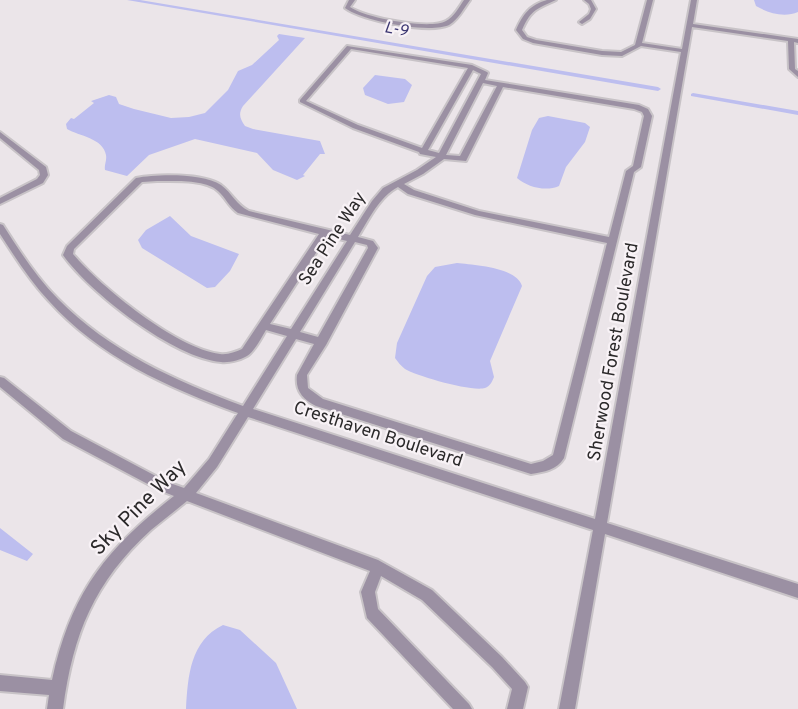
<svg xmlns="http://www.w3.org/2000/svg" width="798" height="709" viewBox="0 0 798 709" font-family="Overpass,sans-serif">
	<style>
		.water { fill: #bdbeef }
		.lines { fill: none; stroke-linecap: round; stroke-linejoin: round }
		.canal { fill: #bdbeef; fill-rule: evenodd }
		.minor-casing { stroke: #c8c3c7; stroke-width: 4 }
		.minor { fill: #9b90a3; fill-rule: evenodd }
		.labels { text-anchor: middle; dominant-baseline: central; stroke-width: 4.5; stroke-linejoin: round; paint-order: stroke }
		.far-water-label { font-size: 16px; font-style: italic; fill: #3b3671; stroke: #f8f2f6 }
		.street-label { font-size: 18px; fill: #2b292a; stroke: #f8f2f6 }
		.near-street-label { font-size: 21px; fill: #2b292a; stroke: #f8f2f6 }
	</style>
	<rect width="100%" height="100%" fill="#ebe5e9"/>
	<path class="water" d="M754,0H798V12C784,18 768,13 756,6Z
		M279,34L305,38L243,106C238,114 240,119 245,126L253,129L320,141L325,154H320L303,175L305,176L297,180L273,170L257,153L195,139L149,155L127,176L105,170C104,165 107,161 106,155C103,138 79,136 67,129L66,124L71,118L74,119L94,103L91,101L109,95L116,97L119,104L134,109L171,118L189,117L205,113L228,90L238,71L252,65L279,40L277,36Z
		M375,75L405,79L412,85L404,102L388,104L365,95L363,88Z
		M548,116L585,123L590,127L585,142L566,167L559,186C546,192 527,187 517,178L532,130L539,118Z
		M170,216L191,236L239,254L230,271L215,287L207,288L142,248L138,240L146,230Z
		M457,263C474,265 516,267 522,286L490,361L494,377C492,382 490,386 485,388C471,392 417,376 405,369C401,366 398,362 395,358L397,343L427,276L435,267Z
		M0,528L33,554L27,561L0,550Z
		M223,625L240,630L276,663L297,709H186C188,676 190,641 223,625Z"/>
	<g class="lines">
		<path class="canal" d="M127,0H140L658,87L661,89L658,91Z
			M693,93L798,111V115L691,96V94Z"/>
		<defs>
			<path id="minor" d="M349,0H355L350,7C365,18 430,30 446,21C454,17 459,7 464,0H470C464,8 458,20 449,25C429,34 362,21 345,8Z
				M547,0H556C537,9 531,9 522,30L527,37L536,40L602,51L621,52L635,45L647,0H653L642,43L682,49L691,0H697L693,24L798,39V43L794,42L795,69L798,71V77L789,69L788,41L692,27L607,523L798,584V598L605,534L575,709H559L593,530L248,417L217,467L196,493L378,560L432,590L502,657L525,682L528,687L523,709H507L512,689L492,667L422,600L381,576L375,592L378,609L469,704L472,709H453L367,618L361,592L370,571L187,501C175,511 163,520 151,530C94,582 73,634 63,709H47L49,695L0,691V675L52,680C71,593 105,550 174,496L159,490L63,439L0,387V377L4,378L71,431L167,482L184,488L209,459L238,413C169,388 99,357 49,301C30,281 15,257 0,234V224L3,225C19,250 36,277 58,299C109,351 175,381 243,406L287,336L266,330C261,338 255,351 247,356C240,360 229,363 221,362C174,358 90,293 63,255L67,246L136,178C157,174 203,173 221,185C232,193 236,205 249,211L350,235L372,201L383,188L417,170L436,157L420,154L419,152L353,128L300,102V100L347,46L472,65L487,72L488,73L485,80L639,105L648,109L652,116L641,167L634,172L564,458C557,470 544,472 531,474L316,406C303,399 295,391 297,375L314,344L296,339L253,409L595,519L681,52L641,46L622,56L602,55L533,43L523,39L516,30C523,14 530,5 547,0ZM351,49L468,68L422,148L358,125L306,101ZM473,70L481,74L439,153L428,150ZM483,83L497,86L460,156L446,155ZM503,87L634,109L642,112L644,116L633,166L626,171L609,237L479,211L414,190L404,184L423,174L444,159L466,161ZM157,181C173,181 206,179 218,191C226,198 229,207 238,213L319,234L242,349C235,352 228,355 220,354C176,348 102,288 73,254L74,249L142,182ZM398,187L408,194L475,215L607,243L553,455L543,461L531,464L323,399L308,388L307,375L326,345L378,248L373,241L358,237C369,219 379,197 398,187ZM327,236L347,241L291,329L270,324ZM355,242L367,245L368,248L318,337L300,332Z
				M584,0H591L596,9L590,19L582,24L579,22L589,14L591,9L589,4Z
				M0,132L46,167L48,175L43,183L0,204V198L37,179L40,175L39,170L0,138Z"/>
		</defs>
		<use href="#minor" class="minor-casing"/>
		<use href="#minor" class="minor"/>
	</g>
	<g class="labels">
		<g class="far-water-label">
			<text transform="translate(396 30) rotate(10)">L-9</text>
		</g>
		<g class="street-label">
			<text transform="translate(333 239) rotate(-57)">Sea Pine Way</text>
			<text transform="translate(614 352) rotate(-80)">Sherwood Forest Boulevard</text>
			<text transform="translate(378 435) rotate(18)">Cresthaven Boulevard</text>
		</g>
		<g class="near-street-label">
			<text transform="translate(139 508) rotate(-45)">Sky Pine Way</text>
		</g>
	</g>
</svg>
